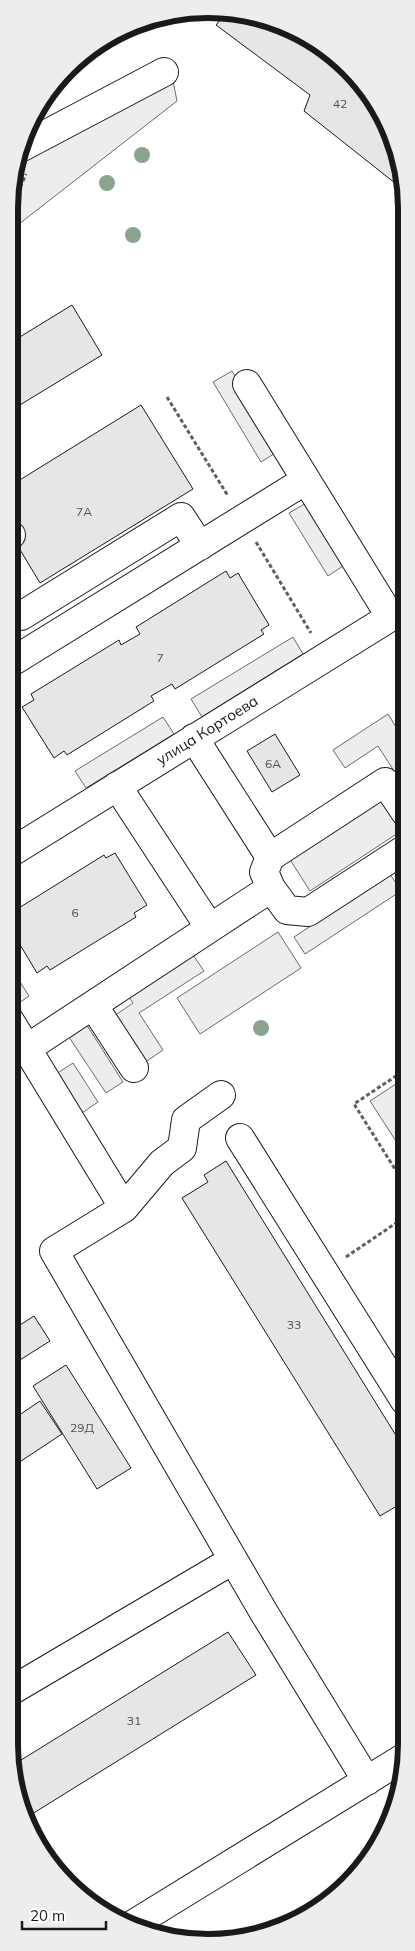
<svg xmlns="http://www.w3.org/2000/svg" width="415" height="1951" viewBox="0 0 415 1951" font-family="Mulish,sans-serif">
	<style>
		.built { fill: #ededed; stroke: #6a6a6a }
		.building { fill: #e6e6e6; stroke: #1a1a1a }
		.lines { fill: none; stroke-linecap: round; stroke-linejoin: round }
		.minor-casing { stroke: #1a1a1a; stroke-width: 30 }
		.path { stroke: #5f5f5f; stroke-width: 3; stroke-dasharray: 4 2.5; stroke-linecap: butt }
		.minor { stroke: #fff; stroke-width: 28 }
		.tree { fill: #8aa48f }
		.labels { text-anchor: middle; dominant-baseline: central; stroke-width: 4; stroke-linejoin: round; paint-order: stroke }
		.number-label { font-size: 12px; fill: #4d4d4d }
		.street-label { font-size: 15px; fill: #1a1a1a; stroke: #fff }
		.rim { fill: none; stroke: #1a1a1a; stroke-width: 6 }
	</style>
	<rect width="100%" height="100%" fill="#fff"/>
	<path class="built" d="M173,81L177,101L10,231V182L20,153Z
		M232,371L280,450L261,462L213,382Z
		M308,502L346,564L328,576L289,513Z
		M293,637L303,654L202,717L191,699Z
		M388,714L405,742V788L378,746L345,768L333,750Z
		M163,717L174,734L86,788L75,771Z
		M383,796L404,829L310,891L289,858Z
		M390,874L401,891L305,954L294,937Z
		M278,932L301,968L200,1034L177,998Z
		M191,952L204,971L139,1013L163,1050L144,1063L114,1016L133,1003L127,994Z
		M10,966L29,996L12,1008L10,1004Z
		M83,1019L123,1082L106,1093L65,1031Z
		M73,1063L98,1102L82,1113L56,1074Z
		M405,1078V1155L370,1101Z"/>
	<path class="building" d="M233,10L295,29L347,66L391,131L405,191L304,111L310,95L216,25L227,11Z
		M72,305L102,355L10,411V343Z
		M141,405L193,489L40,583L10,533V486Z
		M226,571L230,578L238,573L269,625L261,630L264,634L175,689L172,684L151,696L154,701L67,755L64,751L54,758L22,707L34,700L31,694L119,640L121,645L140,634L136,627Z
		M275,734L300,775L272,792L247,751Z
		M115,853L147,905L134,913L136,917L50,970L47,966L37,973L10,928V921L17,916L14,911L104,855L106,858Z
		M226,1161L405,1450V1501L380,1516L182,1198L208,1182L204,1175Z
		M34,1316L50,1341L12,1365L9,1361V1332Z
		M66,1365L131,1468L97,1489L33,1386Z
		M9,1367L17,1379L9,1384Z
		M40,1401L62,1434L9,1469V1422Z
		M228,1632L256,1675L24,1819L13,1765Z"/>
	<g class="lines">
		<defs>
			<path id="minor" d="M22,147L164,72
				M247,384L390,616
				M10,536L11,535
				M21,616L181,517L200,546
				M10,663L306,480
				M194,738L270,857
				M405,849L308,912L287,910L271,888L264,872L270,857L385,782L405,812
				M10,853L405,608
				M210,928L271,888
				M93,1005L134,1068
				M10,1021L124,1208L54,1251L263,1611L367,1781
				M26,1049L210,928L117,786
				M240,1138L405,1401
				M124,1208L162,1163L182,1148L186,1120L221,1095
				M9,1692L233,1560
				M132,1925L405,1757"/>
		</defs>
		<use href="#minor" class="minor-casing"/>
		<path class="path" d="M10,211L26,174
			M167,397L228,496
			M256,542L311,633
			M405,1185L354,1104L405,1070
			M346,1257L405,1217"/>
		<use href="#minor" class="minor"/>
	</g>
	<g class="tree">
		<circle cx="142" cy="155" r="8"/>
		<circle cx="107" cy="183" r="8"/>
		<circle cx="133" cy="235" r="8"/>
		<circle cx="261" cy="1028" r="8"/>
	</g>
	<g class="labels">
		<g class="number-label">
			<text x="340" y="103">42</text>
			<text x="84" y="511">7А</text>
			<text x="160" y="657">7</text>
			<text x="273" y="763">6А</text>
			<text x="75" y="912">6</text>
			<text x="294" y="1324">33</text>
			<text x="82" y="1427">29Д</text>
			<text x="134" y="1720">31</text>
		</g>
		<g class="street-label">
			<text transform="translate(207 730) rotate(-32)">улица Кортоева</text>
		</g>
	</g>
	<path d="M0 0H415V1951H0ZM208 18H208A190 190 0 0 1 398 208V1744A190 190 0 0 1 208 1934H208A190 190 0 0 1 18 1744V208A190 190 0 0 1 208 18Z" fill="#ededed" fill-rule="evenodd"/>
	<path class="rim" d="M208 18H208A190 190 0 0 1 398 208V1744A190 190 0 0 1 208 1934H208A190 190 0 0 1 18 1744V208A190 190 0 0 1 208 18Z"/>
	<path d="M22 1921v8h84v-8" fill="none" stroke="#1a1a1a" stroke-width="2.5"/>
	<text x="30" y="1921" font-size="15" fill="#1a1a1a" stroke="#ffffff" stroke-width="4" paint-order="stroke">20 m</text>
</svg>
